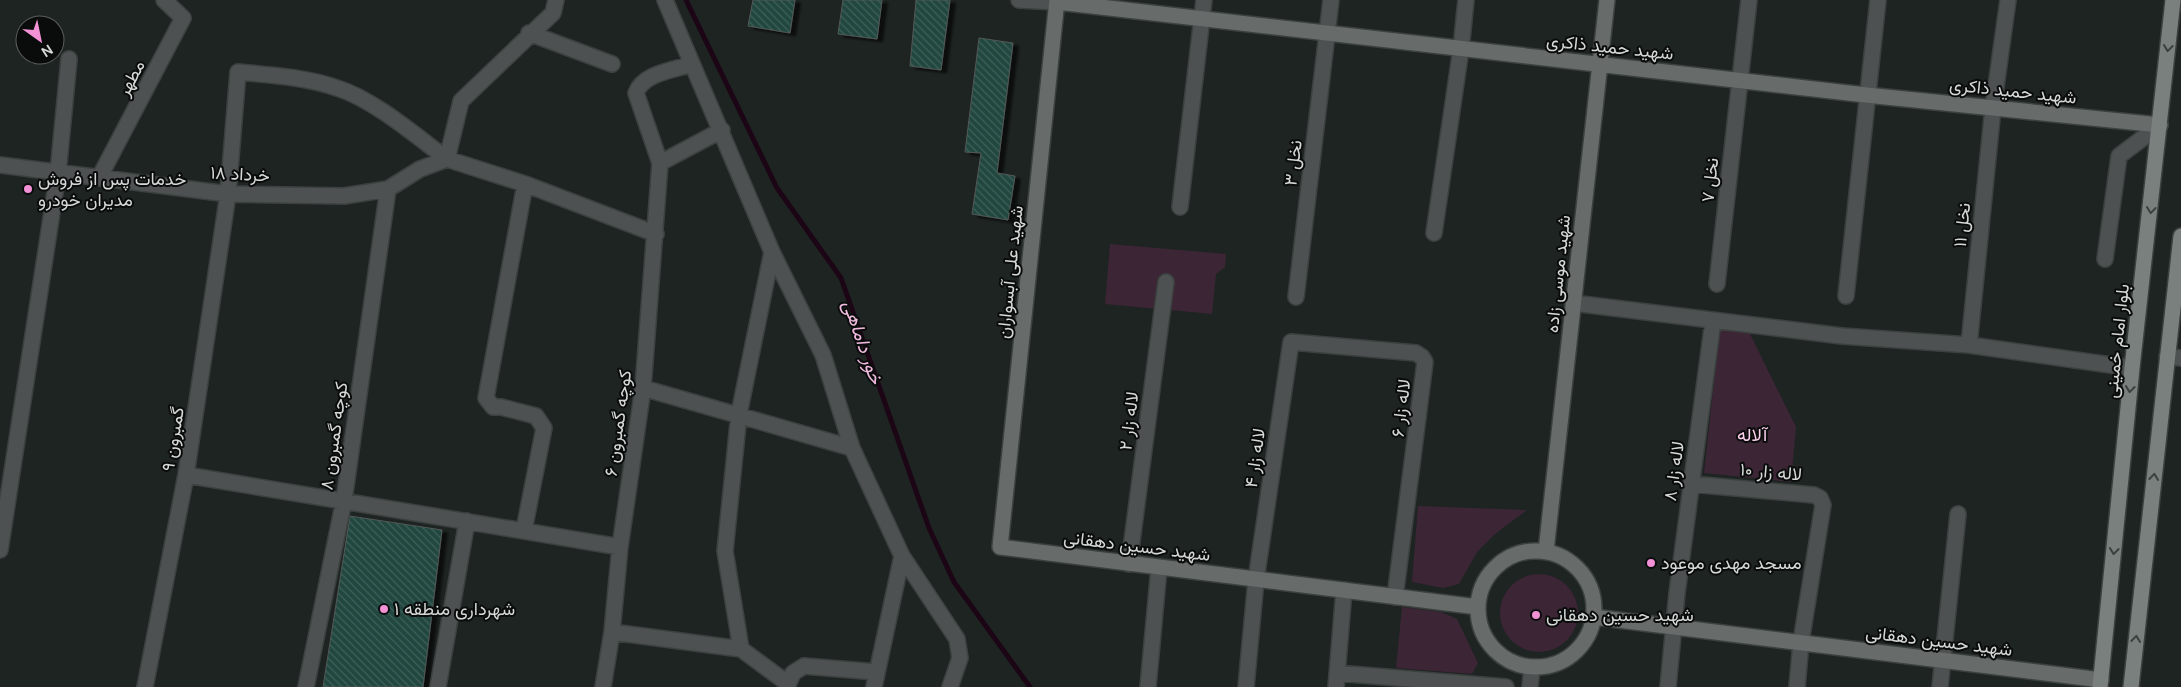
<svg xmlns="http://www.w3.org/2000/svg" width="2181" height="687" viewBox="0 0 2181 687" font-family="'DM Sans',Vazirmatn,sans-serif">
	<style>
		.green { fill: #3c2535 }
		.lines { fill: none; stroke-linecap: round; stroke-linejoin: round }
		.stream { stroke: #1c0616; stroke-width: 5 }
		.building { fill: url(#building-back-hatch); stroke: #525957; filter: url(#shadow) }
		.street-casing { stroke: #3b413f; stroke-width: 18 }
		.secondary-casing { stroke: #3b413f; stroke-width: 18 }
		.primary-casing { stroke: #3b413f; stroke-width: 18 }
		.street { stroke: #4e5151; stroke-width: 15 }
		.secondary { stroke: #676c6a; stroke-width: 15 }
		.primary { stroke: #7a807e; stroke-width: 15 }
		.oneway { stroke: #3c403f }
		.poi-dot { fill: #f391d6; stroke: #0a0c0c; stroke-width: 2 }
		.labels { text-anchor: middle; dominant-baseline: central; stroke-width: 4; stroke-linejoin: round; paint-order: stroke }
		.street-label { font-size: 18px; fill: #d4d8d7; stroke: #0a0c0c }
		.poi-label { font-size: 18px; fill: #d4d8d7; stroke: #0a0c0c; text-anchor: start }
		.park-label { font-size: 18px; fill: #facfeb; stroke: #0a0c0c }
		.water-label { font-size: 19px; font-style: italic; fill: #efbadd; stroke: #0a0c0c }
	</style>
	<defs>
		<pattern id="building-back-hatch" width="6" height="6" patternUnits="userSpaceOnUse" patternTransform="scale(1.25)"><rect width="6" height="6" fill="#21473f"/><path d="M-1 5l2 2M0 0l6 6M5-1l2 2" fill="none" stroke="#40615a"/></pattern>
		<filter id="shadow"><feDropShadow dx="5.5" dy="3" stdDeviation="1" flood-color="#0009"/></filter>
	</defs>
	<rect width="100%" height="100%" fill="#1e2422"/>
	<path class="green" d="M1110,244L1226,254L1225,267L1216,274L1212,314L1105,304Z
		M1720,327L1749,332L1796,427L1791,482L1704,473Z
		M1418,506L1527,510L1495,534L1477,552L1459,584L1443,588L1412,582Z
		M1500 613a39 39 0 1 1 78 0a39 39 0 1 1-78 0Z
		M1402,607L1441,612L1457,619L1478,663L1472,674L1396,668Z"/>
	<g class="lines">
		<path class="stream" d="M686,0L777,188L841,278L929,528L954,582L1030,687"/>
	</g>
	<path class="building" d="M753,0H795L790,33L748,26Z
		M843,0H882L877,39L838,34Z
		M916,0H950L941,70L910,66Z
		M979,38L1013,43L997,173L1015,176L1008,220L972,214L981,153L965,152Z
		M350,516L442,530L423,687H323Z"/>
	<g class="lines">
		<defs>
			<path id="street" d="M665,0L772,252L823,355L852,448L902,556L957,639L960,658L950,687
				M1019,0L1057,2
				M529,33L612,64
				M660,163L722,130
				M0,165L228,194L344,196L388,189L420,169L447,159L525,184L656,234
				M99,178L183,18L164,0
				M1180,207L1204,0
				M1434,233L1461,49L1466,0
				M2105,259L2119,156L2160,125
				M1717,284L1749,0
				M1846,296L1878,0
				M1296,297L1331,0
				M1573,303L1842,336L1969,345L2132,368
				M1969,345L1993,108L2008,0
				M2167,356L2181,358
				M643,388L852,448
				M186,475L620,547
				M1691,484L1814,495L1820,498L1823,505L1801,642L1797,687
				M524,530L544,428L536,416L501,407H493L486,398L525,184
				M0,550L58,173L69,59
				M1129,564L1166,282
				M612,632L741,649L787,683
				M741,649L725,551L739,414L772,252
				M1337,673L1506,687
				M145,687L186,475L228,194L238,72C271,75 306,77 337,88C373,99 416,136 447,159L461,101L553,13L556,0
				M306,687L344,500L388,189
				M438,687L467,521
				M603,687L612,632L620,547L643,388L660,163L636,93C643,73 674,70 692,64
				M787,687L793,673L804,666L876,672
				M874,687L902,556
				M1148,687L1159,568
				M1246,687L1256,580L1291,342L1416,353L1422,357L1425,362L1395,597
				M1336,687L1344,590
				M1530,687L1532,668
				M1668,687L1677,593L1713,321
				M1940,687L1958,514"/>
			<path id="secondary" d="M1057,0L1000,547L1478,607
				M1057,2L1866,95L2160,125
				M1478 609a58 58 0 1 1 116 0a58 58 0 1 1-116 0Z
				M1546,551L1607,0
				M1594,617L2101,680"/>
			<path id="primary" d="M2100,687L2132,368L2173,0
				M2131,687L2181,236"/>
		</defs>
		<use href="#street" class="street-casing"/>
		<use href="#secondary" class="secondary-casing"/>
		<use href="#primary" class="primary-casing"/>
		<use href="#street" class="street"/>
		<use href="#secondary" class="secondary"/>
		<use href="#primary" class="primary"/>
	</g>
	<defs><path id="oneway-chevron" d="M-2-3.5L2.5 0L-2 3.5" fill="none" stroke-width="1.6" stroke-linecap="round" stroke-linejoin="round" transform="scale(1.25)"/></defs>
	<g class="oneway">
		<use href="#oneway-chevron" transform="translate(2168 48) rotate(96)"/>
		<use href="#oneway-chevron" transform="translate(2151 210) rotate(97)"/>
		<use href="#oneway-chevron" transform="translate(2130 389) rotate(96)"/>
		<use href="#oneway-chevron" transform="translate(2154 477) rotate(-84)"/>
		<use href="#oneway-chevron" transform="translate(2114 551) rotate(96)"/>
		<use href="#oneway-chevron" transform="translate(2136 639) rotate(-84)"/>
	</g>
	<g class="poi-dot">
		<circle cx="28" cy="189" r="5"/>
		<circle cx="1651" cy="563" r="5"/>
		<circle cx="384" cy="609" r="5"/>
		<circle cx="1536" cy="615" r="5"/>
	</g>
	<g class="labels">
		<g class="street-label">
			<text transform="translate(1610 47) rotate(6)">شهید حمید ذاکری</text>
			<text transform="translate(131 78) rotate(-62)">مطهر</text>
			<text transform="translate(2013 91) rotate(6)">شهید حمید ذاکری</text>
			<text transform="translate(1293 163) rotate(-83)">نخل ۳</text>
			<text transform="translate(240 174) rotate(3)">خرداد ۱۸</text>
			<text transform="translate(1710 180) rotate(-84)">نخل ۷</text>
			<text transform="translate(1962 225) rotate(-84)">نخل ۱۱</text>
			<text transform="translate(1010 272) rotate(-84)">شهید علی آبسواران</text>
			<text transform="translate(1558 274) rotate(-84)">شهید موسی زاده</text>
			<text transform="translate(2117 341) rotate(-84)">بلوار امام خمینی</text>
			<text transform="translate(1401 408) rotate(-83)">لاله زار ۶</text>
			<text transform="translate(1129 421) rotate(-83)">لاله زار ۲</text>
			<text transform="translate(618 423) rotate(-82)">کوچه گمبرون ۶</text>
			<text transform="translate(334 436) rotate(-82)">کوچه گمبرون ۸</text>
			<text transform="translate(173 439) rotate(-81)">گمبرون ۹</text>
			<text transform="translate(1255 458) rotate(-82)">لاله زار ۴</text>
			<text transform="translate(1674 471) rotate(-82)">لاله زار ۸</text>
			<text transform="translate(1771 472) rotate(5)">لاله زار ۱۰</text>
			<text transform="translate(1137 546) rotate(7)">شهید حسین دهقانی</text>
			<text transform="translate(1939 641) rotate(7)">شهید حسین دهقانی</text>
		</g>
		<g class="poi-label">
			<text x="38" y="179">خدمات پس از فروش<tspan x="38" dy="21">مدیران خودرو</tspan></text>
			<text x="1661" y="563">مسجد مهدی موعود</text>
			<text x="394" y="609">شهرداری منطقه ۱</text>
			<text x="1546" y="615">شهید حسین دهقانی</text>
		</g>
		<g class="park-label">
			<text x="1752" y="435">آلاله</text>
		</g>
		<g class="water-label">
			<text transform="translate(863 342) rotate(71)">خور داماهی</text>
		</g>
	</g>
	<g transform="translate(40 40) rotate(147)"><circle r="24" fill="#0a0c0c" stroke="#5b5e5d"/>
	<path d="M0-4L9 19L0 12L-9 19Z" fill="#f391d6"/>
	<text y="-8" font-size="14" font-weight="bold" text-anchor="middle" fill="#d4d8d7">N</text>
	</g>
</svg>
